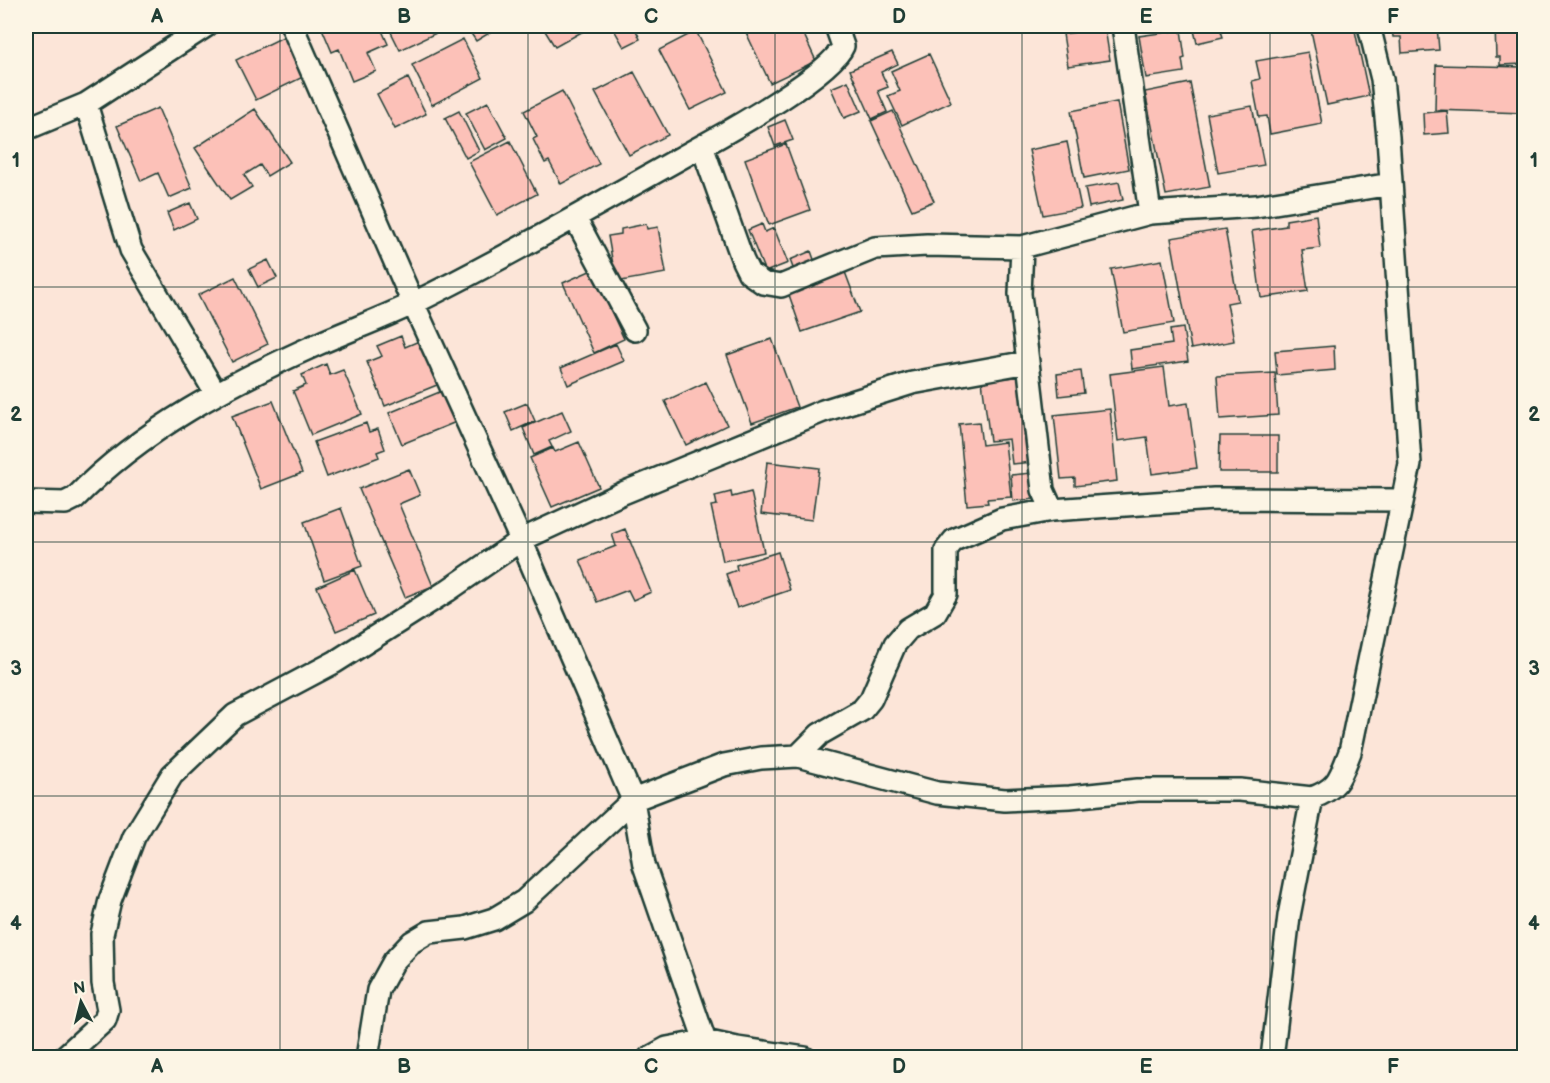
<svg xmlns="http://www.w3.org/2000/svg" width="1550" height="1083" viewBox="0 0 1550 1083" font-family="'Balsamiq Sans',sans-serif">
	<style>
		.building { fill: #fcc1b8; stroke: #1f3d34; stroke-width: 1.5 }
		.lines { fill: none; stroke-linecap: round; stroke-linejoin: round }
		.street-casing { stroke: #1f3d34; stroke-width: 26 }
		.street { stroke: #fcf5e5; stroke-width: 21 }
		.grid { fill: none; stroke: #1f3d34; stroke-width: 1.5; stroke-opacity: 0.55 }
		.neatline { fill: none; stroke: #1f3d34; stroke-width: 2 }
		.grid-label { font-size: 20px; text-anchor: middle; font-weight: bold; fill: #1f3d34 }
	</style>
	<rect width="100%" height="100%" fill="#fce5d8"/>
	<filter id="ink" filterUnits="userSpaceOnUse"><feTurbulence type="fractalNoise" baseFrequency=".0167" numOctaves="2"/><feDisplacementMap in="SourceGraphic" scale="12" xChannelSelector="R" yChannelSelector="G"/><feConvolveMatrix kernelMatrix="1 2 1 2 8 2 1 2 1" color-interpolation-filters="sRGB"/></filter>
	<g filter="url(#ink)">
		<path class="building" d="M321,26H380L388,44L368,53L376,71L352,81L339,49L332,52Z
			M388,26H446L447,28L400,50Z
			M466,26H501L476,41Z
			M542,26H584L587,29L555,47Z
			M612,26H634L640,39L624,47Z
			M743,26H800L816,61L770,83Z
			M1058,26H1101V27L1059,32Z
			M1193,26H1234V28L1221,31L1223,37L1197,43Z
			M1310,26H1354L1369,96L1327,105Z
			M1392,26H1437L1439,50L1402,53L1401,37H1393Z
			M1495,26H1524V64L1500,65V57H1496Z
			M1105,28L1110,60L1068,66L1063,34Z
			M1181,30L1185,58L1182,59L1184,72L1146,78L1139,36Z
			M696,31L727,92L690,110L659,50Z
			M285,36L305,76L256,100L236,60Z
			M463,39L483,78L432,105L412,65Z
			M892,52L898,64L881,72L888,87L878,91L887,112L872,119L850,70Z
			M1308,52L1322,124L1270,134L1267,116L1259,117L1252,81L1260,79L1256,61Z
			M929,54L951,102L902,125L888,96L900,91L891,71Z
			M1436,65L1524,67V113L1435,110Z
			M634,72L668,135L629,155L595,92Z
			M408,78L426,114L395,129L377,94Z
			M848,81L861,111L844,118L831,88Z
			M1190,83L1210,187L1166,195L1145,92Z
			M562,91L599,164L561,184L549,161L545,163L533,139L537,137L524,111Z
			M488,102L507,138L485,150L466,113Z
			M1117,102L1129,169L1084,178L1071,111Z
			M1252,106L1264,165L1218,173L1207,114Z
			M158,108L192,188L169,198L158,173L141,181L117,126Z
			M255,109L290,162L267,176L260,165L244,175L252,187L230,200L195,148Z
			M459,111L479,151L466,158L445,118Z
			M893,111L934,201L912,210L871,121Z
			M1447,111L1449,133L1424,135L1423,113Z
			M785,120L793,140L775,146L768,127Z
			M510,141L537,194L497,215L469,162Z
			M1067,142L1081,208L1043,215L1029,150Z
			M786,144L810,210L769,225L745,159Z
			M1119,182L1123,200L1089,207L1085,188Z
			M190,203L197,219L174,230L167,213Z
			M1316,215L1320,248L1302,250L1308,291L1261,298L1252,231L1286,226V220Z
			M646,224L647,229L658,227L666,273L616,282L608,236L621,234V229Z
			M762,224L765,232L774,228L788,263L765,272L748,230Z
			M1225,229L1238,301L1227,303L1234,341L1191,349L1171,238Z
			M811,251L817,268L796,276L790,260Z
			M268,260L277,278L258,287L249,269Z
			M1162,260L1174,323L1123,332L1111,269Z
			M592,270L624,339L594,353L563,283Z
			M845,272L860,312L802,332L788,292Z
			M235,277L268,344L232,362L198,295Z
			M1183,328L1188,361L1132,369L1130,350L1172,344L1170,330Z
			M401,336L405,347L419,341L437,385L385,406L367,362L382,356L377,346Z
			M772,339L797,407L752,423L727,355Z
			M616,344L624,361L568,385L561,368Z
			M1334,346L1335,370L1277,375L1275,351Z
			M326,364L330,375L343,370L362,414L311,435L293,391L306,385L302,375Z
			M1164,367L1169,406L1188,403L1197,468L1152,474L1147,437L1118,441L1110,374Z
			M1081,371L1084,393L1059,396L1057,374Z
			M1275,373L1278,415L1220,419L1217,376Z
			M1023,376L1034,462L1012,464L1009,439L990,441L982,381Z
			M706,382L727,425L686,445L665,401Z
			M442,391L456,422L402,444L389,413Z
			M273,401L302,473L261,489L232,416Z
			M527,403L535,421L513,431L505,412Z
			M1110,409L1117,481L1075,486V478L1061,479L1054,415Z
			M562,411L571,431L549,441L552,447L534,455L523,428Z
			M979,422L982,445L1005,442L1011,497L987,499L988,503L967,505L959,424Z
			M366,423L369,432L378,429L385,449L377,452L379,457L327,477L314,442Z
			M1220,436H1278V472H1219Z
			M579,442L599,487L552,507L530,458L553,448L555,452Z
			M767,462L819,468L812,520L761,514Z
			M409,469L420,495L399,504L433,586L405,597L359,489Z
			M1032,473L1034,499L1013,501L1011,475Z
			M731,492L732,497L751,492L764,552L723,561L711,506L717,505L715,496Z
			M341,508L362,566L324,580L304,522Z
			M625,529L651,592L633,600L628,590L597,602L580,560L616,546L612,534Z
			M778,552L790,590L737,608L726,574L737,570L736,565Z
			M355,570L374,615L336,631L317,587Z"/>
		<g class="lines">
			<defs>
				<path id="street" d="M292,26L413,303L521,540L633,800L644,865L705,1041
					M1123,26L1150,213
					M86,104L131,250L216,394
					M26,129L86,104L206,26
					M702,146L743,261L749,273L763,283L781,286L875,248L927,245L1022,247
					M575,218L635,330
					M26,502L65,503L75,498C142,429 231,383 318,344C350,330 383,318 414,303C513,254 608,198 704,145C733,129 832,73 843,46L836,26
					M1052,510L1043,490L1020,294L1022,247L1150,213L1256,206L1391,184
					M798,756L820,734L862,710L871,699L895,644L908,629L935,613L946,594V550L954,540L1002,519L1052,510L1214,499L1402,500
					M63,1058L105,1020L108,1010L103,983L102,934L110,900L134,837L172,775L235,715L335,662L447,591L521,540L623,493L823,411L912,383L1028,362
					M367,1058L378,990L394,961L412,942L429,932L465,928L494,919L524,901L633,800L724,765L761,758L798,756L937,793L1005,800L1070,797L1138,790H1240L1312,798
					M649,1058L667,1048L705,1041L737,1048L805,1058
					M1272,1058L1289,916L1312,798C1339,788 1340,777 1350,752L1410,464L1388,137L1382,79L1369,26"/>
			</defs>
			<use href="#street" class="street-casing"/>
			<use href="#street" class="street"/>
		</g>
	</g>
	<path class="grid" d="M280,26V1058M528,26V1058M775,26V1058M1022,26V1058M1270,26V1058M26,287H1524M26,542H1524M26,796H1524"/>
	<rect width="1550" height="1083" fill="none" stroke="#fcf5e5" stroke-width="66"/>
	<g transform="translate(81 1002) rotate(353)" stroke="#fcf5e5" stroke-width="4.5" paint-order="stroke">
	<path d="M0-4.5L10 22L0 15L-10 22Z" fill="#1f3d34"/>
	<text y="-9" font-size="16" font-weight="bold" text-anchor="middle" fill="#1f3d34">N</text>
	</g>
	<rect x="33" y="33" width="1484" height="1017" class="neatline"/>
	<g class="grid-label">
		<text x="157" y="23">A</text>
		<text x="404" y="23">B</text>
		<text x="651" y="23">C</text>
		<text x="899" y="23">D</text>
		<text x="1146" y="23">E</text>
		<text x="1393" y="23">F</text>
		<text x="16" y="167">1</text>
		<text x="1534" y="167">1</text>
		<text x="16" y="421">2</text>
		<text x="1534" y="421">2</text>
		<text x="16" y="675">3</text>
		<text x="1534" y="675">3</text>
		<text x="16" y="930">4</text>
		<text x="1534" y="930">4</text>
		<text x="157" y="1073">A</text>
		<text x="404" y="1073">B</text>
		<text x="651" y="1073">C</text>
		<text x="899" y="1073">D</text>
		<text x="1146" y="1073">E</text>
		<text x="1393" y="1073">F</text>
	</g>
</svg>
